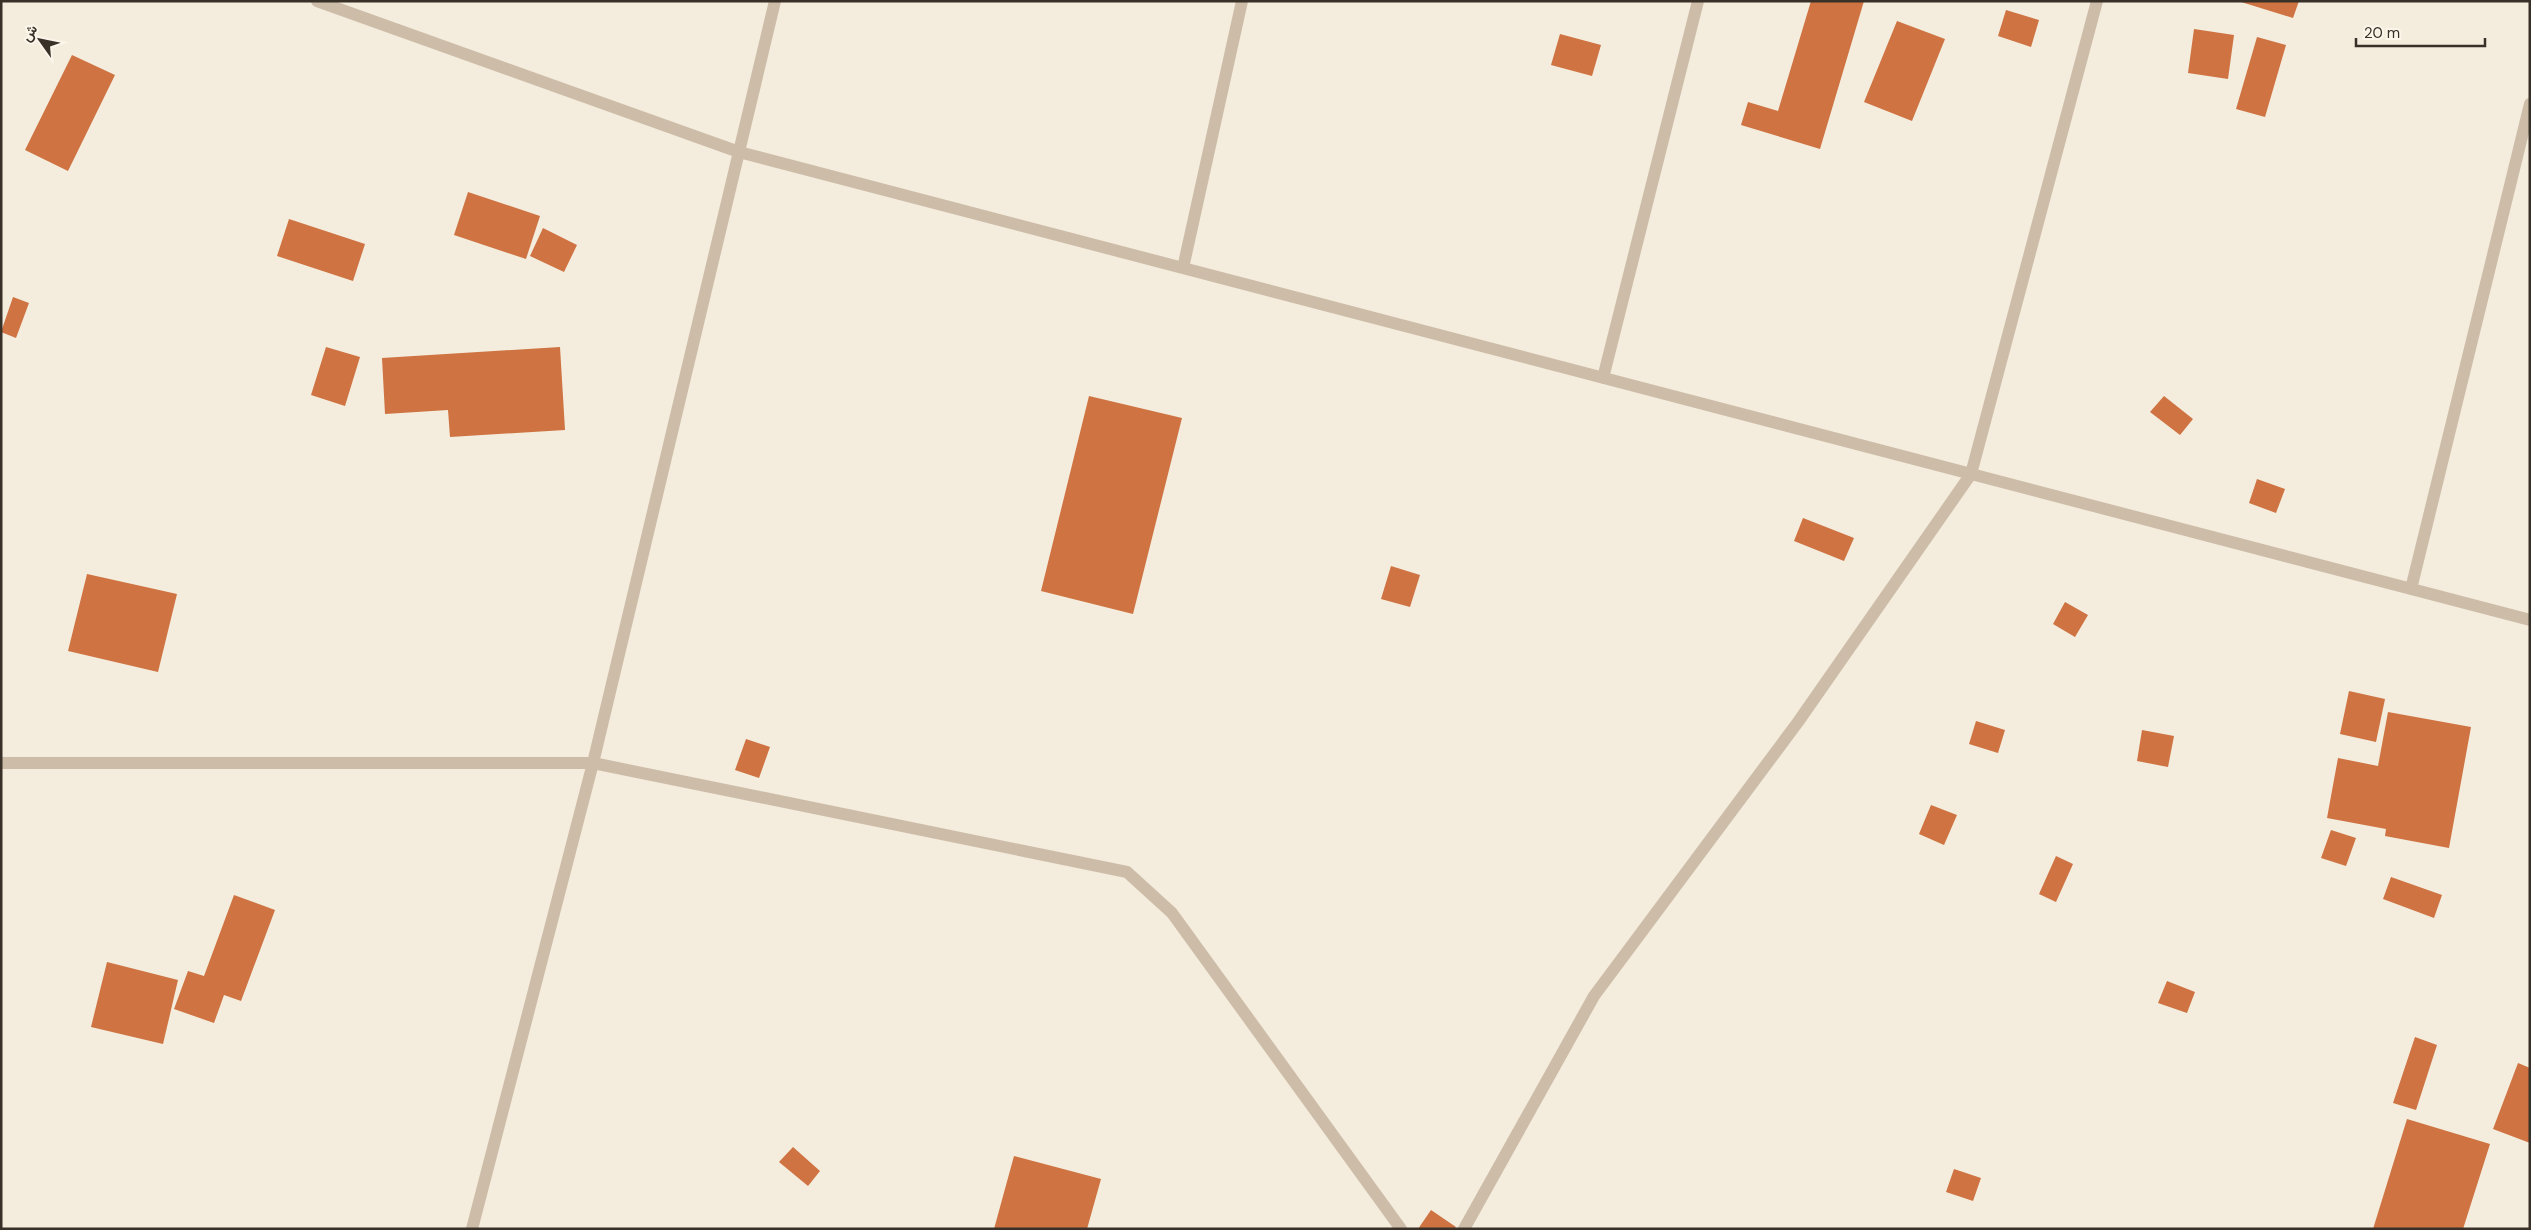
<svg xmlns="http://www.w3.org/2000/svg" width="2531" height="1230" viewBox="0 0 2531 1230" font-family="'DM Sans',Vazirmatn,sans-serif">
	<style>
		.building { fill: #ce7341 }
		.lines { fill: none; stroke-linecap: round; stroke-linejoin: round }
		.minor { stroke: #cdbda8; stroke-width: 12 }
	</style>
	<rect width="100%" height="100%" fill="#f4ecdd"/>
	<path class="building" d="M1811,1H1864L1820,149L1741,125L1748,102L1778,111Z
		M2238,1H2299L2293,18Z
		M2006,10L2039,20L2031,47L1998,36Z
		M1897,21L1945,39L1912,121L1864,102Z
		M2194,29L2234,35L2228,79L2188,73Z
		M1560,34L1601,45L1592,76L1551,65Z
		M2257,37L2286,45L2265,117L2236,109Z
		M72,55L115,75L68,171L25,150Z
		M468,192L540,216L526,259L454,235Z
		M289,219L365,244L353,281L277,256Z
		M543,228L577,245L564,272L530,256Z
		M13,297L29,303L16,338L1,332Z
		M326,347L360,357L345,406L311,395Z
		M560,347L565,430L450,437L448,410L385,414L382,358Z
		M1089,396L1182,418L1133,614L1041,591Z
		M2164,396L2193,419L2180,435L2150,412Z
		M2257,479L2285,489L2276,513L2249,503Z
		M1803,518L1854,538L1844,561L1794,541Z
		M1391,566L1420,575L1410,607L1381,599Z
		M87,574L177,594L158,672L68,651Z
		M2065,602L2088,615L2075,637L2053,624Z
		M2349,691L2385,699L2376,742L2340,734Z
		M2388,712L2471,727L2449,848L2385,836L2386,829L2327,818L2338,758L2378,766Z
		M1976,721L2005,730L1998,753L1969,744Z
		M2142,730L2174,736L2168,767L2137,761Z
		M746,739L770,747L759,778L735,770Z
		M1931,805L1957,815L1944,845L1919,834Z
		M2331,830L2356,838L2346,866L2321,858Z
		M2056,856L2073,864L2056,902L2039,894Z
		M2391,877L2442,895L2434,918L2383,899Z
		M234,895L275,910L241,1001L224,995L214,1023L174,1009L188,971L204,976Z
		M107,962L178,980L163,1044L91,1027Z
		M2167,981L2195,992L2187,1013L2158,1003Z
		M2415,1037L2437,1045L2416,1110L2393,1103Z
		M2518,1063L2530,1068V1143L2493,1129Z
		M2407,1119L2490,1144L2463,1229H2373Z
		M793,1147L820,1171L808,1186L779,1162Z
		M1014,1156L1101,1179L1087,1229H994Z
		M1954,1169L1981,1178L1973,1201L1946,1192Z
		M1431,1210L1456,1227L1454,1229H1418Z"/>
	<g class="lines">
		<path class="minor" d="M317,1L739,152L2530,620
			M1183,268L1242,1
			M1603,378L1698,1
			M2411,589L2530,104
			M1,763H593L1127,872L1172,913L1401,1229
			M472,1229L593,763L775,1
			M1464,1229L1594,996L1798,722L1971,474L2097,1"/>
	</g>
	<rect width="2531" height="1230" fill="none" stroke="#393028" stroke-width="5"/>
	<g transform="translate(40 40) rotate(303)" stroke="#fbf5ea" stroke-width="4" paint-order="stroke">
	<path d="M0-4L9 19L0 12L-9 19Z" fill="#393028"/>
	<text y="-8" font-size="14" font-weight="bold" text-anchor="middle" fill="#393028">ش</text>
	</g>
	<path d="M2356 38v8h129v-8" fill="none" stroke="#393028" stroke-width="2.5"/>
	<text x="2364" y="38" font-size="15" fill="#393028" stroke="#fbf5ea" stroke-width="4" paint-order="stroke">20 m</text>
</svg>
